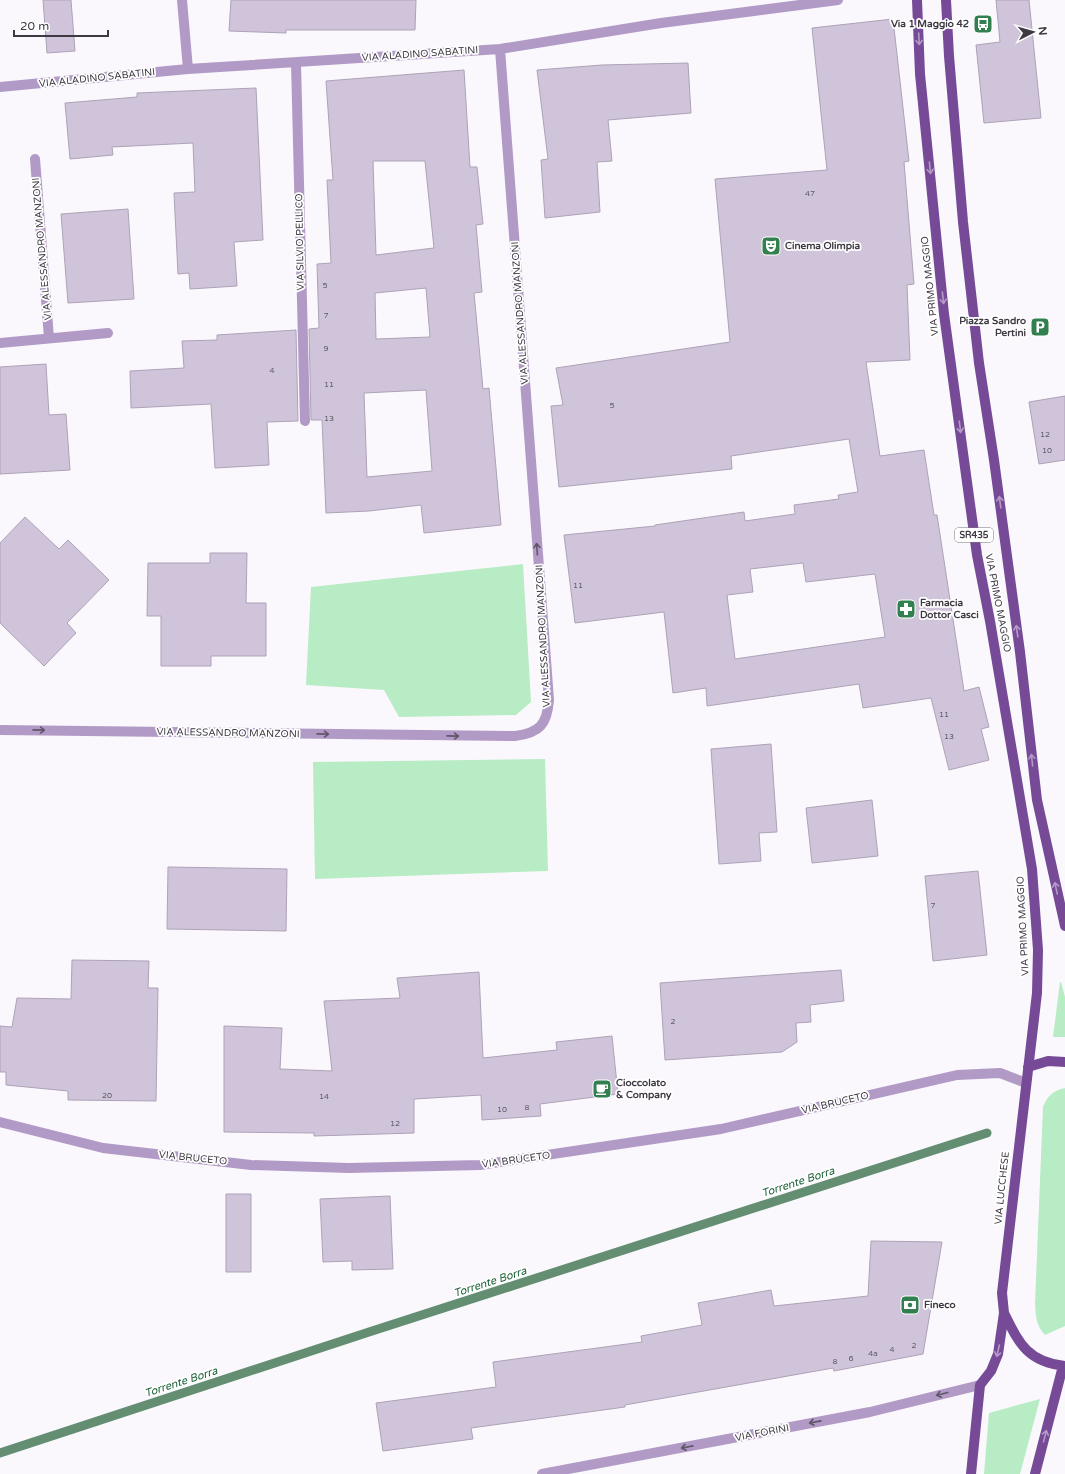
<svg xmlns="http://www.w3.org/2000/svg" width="1065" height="1474" viewBox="0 0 1065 1474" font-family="'Varela Round',sans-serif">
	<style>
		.green { fill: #b7ecc5 }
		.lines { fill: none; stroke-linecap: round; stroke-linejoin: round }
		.stream { stroke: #638e72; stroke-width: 9 }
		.building { fill: #d0c4da; stroke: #ada2b7; fill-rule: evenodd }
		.street { stroke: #b29ac6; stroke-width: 10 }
		.primary { stroke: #774a98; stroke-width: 10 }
		.oneway { stroke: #b49bc6 }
		.oneway2 { stroke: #61566a }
		.labels { text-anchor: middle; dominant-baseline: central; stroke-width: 3.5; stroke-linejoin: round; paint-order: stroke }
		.number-label { font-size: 8px; fill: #625c68 }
		.shield { fill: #fff; stroke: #78747b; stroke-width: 1 }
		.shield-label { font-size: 9px; font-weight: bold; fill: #3e3942 }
		.poi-label { font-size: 10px; font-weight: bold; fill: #3e3942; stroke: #fff; text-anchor: start }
		.street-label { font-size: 10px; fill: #3e3942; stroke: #fff }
		.water-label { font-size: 11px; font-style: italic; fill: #1a6037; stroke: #fff }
	</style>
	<rect width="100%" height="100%" fill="#faf8fc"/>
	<path class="green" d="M523,564L531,702L516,715L399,717L384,690L306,685L311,587Z
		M545,759L548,871L315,879L313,762Z
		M1060,982H1061L1065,997V1037H1053Z
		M1065,1088V1326L1045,1335C1036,1326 1036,1316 1035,1304L1043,1107C1047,1097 1053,1090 1065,1088Z
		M1040,1399L1020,1474H984L989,1413Z"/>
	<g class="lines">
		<path class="stream" d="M0,1453L369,1332L987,1133"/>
	</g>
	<path class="building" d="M43,0H71L75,51L47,53Z
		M231,0H416L415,30H286V33L229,31Z
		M996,0H1029L1041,118L984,123L976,45L1000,42Z
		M893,19L909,161L904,162L914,284L907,285L910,360L866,362L880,456L924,450L934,515H937L964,691L979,687L989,727L981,729L989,760L949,770L931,698L863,708L859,684L707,706L706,688L673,693L664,612L575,623L564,535L655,526V525L744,512L745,521L795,514L794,505L839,499L838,495L858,492L849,439L731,456L732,469L559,487L551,406L563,405L556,368L730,342L715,179L827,170L812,28ZM803,563L806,582L875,574L885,637L735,659L727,595L753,592L750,569Z
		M688,63L691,113L608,120L612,161L597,162L600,212L545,218L541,160L548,159L537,70L602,65Z
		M464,70L470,167H477L483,224L476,225L482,292L474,293L483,389L489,388L501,525L424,533L421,505L369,511L326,513L322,420H311L309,329L319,328L317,264L331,263L327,180H333L326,81ZM373,161H425L434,248L376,255ZM426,288L430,337L376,339L375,293ZM426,390L432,471L367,477L364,393Z
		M256,88L263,240L234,242L237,286L190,289L189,273L178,274L174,193L195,192L193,143L112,147L113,155L70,159L65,103L137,97V93Z
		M128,209L134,299L68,303L61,214Z
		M296,330L298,421L267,422L269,465L215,468L211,404L131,408L130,371L184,368L182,341L217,340V335Z
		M46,364L49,415L66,414L70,470L0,474V367Z
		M1065,396V460L1039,464L1029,402Z
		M25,517L59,549L68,540L109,580L67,623L76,633L44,666L0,623V543Z
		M210,553H247L246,603H266V656H211V666H161V616H147L148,563H210Z
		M771,744L777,832L759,833L761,861L719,864L711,749Z
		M872,800L878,856L812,863L806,808Z
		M168,867L287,869L286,931L167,929Z
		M978,871L987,955L933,961L925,876Z
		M72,960L149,961L148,988H158L156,1101L68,1100V1091L6,1085V1072H0V1026L12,1027L17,998L71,999Z
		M841,970L844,1001L810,1005L811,1022L796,1023L797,1042L782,1052L665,1060L660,983Z
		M479,972L483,1058L557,1050L556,1042L612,1036L618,1094L540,1104L541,1116L482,1120L481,1095L414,1099V1133L314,1136V1133L224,1132V1026L282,1028L280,1069L332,1071L324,1001L400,998L397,978Z
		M226,1194H251V1272H226Z
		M390,1196L393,1269L352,1270V1261L323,1262L320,1199Z
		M871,1241L942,1242L923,1354L834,1371L833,1368L625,1405V1407L471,1428L473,1439L383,1451L376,1403L496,1387L493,1362L642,1342L641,1336L702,1325L698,1303L771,1290L774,1306L868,1296Z"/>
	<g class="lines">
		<path class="street" d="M182,0L188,69
			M296,63L305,421
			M0,87L188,69L500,49L661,23L838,0
			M35,159L49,338
			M0,343L108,333
			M0,730L515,736C540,733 547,724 549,700L500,49
			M0,1122L103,1148L251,1165L349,1168L480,1165L721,1129L957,1075L1000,1073L1026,1083
			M542,1474L870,1412L980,1385"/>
		<path class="primary" d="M917,0L920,74L944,314L977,555L990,621L1032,869L1038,950L1037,993L1002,1293L1004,1313L998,1354L991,1371L980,1385L971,1474
			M946,0L949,56L963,222L979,363L994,460L1020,652L1037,800L1065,926
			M1028,1067L1048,1061L1065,1062
			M1004,1313C1019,1343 1027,1362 1065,1366
			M1035,1474L1063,1366"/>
	</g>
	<defs><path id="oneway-shaft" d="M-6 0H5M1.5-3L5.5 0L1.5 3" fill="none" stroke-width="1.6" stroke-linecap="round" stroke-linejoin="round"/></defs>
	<g class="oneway">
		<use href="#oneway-shaft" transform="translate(919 39) rotate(87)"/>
		<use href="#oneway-shaft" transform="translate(930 168) rotate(84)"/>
		<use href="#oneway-shaft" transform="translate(943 298) rotate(84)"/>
		<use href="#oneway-shaft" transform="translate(960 427) rotate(83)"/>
		<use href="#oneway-shaft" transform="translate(1000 502) rotate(-98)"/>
		<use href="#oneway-shaft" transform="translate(1017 631) rotate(-98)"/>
		<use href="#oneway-shaft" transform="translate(1032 760) rotate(-96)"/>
		<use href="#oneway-shaft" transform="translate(1056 888) rotate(-102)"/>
		<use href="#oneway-shaft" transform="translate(998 1351) rotate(103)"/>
		<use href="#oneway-shaft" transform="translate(1045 1436) rotate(-76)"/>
	</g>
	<g class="oneway2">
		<use href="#oneway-shaft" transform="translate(537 549) rotate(-94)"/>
		<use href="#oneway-shaft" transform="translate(39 730) rotate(1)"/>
		<use href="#oneway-shaft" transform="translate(323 734) rotate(1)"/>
		<use href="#oneway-shaft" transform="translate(453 736) rotate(1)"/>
		<use href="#oneway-shaft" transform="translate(942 1394) rotate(166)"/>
		<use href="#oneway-shaft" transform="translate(815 1422) rotate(169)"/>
		<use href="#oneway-shaft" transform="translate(687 1447) rotate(169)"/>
	</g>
	<defs>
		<symbol id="bus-square" viewBox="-11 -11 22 22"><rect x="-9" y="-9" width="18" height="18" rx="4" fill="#327f4f" stroke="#fff"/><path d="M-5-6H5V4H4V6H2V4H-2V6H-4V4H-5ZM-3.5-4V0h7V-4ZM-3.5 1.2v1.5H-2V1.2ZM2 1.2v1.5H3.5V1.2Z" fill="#fff"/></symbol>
		<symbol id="theatre-square" viewBox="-11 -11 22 22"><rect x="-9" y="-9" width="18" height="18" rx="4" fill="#327f4f" stroke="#fff"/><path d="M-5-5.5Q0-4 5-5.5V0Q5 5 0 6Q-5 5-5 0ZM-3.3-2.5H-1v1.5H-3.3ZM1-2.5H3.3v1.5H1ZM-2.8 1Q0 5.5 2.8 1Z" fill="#fff"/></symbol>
		<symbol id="parking-square" viewBox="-11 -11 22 22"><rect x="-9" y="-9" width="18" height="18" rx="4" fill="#327f4f" stroke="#fff"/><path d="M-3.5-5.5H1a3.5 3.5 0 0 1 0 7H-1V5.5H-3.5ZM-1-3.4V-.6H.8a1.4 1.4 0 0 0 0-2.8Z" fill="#fff"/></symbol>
		<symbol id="pharmacy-square" viewBox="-11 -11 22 22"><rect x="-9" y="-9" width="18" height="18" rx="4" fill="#327f4f" stroke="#fff"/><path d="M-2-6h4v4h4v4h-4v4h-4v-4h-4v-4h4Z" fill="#fff"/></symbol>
		<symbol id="cafe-square" viewBox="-11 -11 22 22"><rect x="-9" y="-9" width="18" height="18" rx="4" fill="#327f4f" stroke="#fff"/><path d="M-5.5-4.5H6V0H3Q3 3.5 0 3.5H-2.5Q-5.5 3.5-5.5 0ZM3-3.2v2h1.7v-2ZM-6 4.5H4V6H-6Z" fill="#fff"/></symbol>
		<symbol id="bank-square" viewBox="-11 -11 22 22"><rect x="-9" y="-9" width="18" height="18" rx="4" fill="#327f4f" stroke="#fff"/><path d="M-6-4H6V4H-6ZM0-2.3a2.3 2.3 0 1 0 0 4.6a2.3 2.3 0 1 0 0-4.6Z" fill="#fff"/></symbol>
	</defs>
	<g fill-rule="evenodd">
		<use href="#bus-square" x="972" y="13" width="22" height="22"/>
		<use href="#theatre-square" x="760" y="235" width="22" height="22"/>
		<use href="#parking-square" x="1029" y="316" width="22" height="22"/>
		<use href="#pharmacy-square" x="895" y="598" width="22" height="22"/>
		<use href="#cafe-square" x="591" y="1078" width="22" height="22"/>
		<use href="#bank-square" x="899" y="1294" width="22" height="22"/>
	</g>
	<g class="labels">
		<g class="number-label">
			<text x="810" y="193">47</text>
			<text x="325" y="285">5</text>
			<text x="326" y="315">7</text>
			<text x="326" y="348">9</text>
			<text x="272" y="370">4</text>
			<text x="329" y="384">11</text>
			<text x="612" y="405">5</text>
			<text x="329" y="418">13</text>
			<text x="1045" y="434">12</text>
			<text x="1047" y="450">10</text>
			<text x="578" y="585">11</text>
			<text x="944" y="714">11</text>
			<text x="949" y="736">13</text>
			<text x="933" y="905">7</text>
			<text x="673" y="1021">2</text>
			<text x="107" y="1095">20</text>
			<text x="324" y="1096">14</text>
			<text x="527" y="1107">8</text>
			<text x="502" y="1109">10</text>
			<text x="395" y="1123">12</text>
			<text x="914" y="1345">2</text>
			<text x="892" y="1349">4</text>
			<text x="873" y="1353">4a</text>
			<text x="851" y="1358">6</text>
			<text x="835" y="1361">8</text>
		</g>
		<rect class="shield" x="955" y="528" width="38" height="14" rx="3"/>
		<g class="shield-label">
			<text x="974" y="535">SR435</text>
		</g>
		<g class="poi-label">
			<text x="969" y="24" text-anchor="end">Via 1 Maggio 42</text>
			<text x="785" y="246">Cinema Olimpia</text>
			<text x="1026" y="321" text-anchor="end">Piazza Sandro<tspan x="1026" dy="12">Pertini</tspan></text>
			<text x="920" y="603">Farmacia<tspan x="920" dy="12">Dottor Casci</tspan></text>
			<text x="616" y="1083">Cioccolato<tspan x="616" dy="12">&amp; Company</tspan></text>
			<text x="924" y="1305">Fineco</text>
		</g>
		<g class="street-label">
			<text transform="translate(420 54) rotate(-4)">VIA ALADINO SABATINI</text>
			<text transform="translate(97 78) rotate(-6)">VIA ALADINO SABATINI</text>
			<text transform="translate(300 242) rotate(-91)">VIA SILVIO PELLICO</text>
			<text transform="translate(42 249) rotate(-95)">VIA ALESSANDRO MANZONI</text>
			<text transform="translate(930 286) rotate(-96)">VIA PRIMO MAGGIO</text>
			<text transform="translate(520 313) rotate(-94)">VIA ALESSANDRO MANZONI</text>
			<text transform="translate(998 603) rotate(79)">VIA PRIMO MAGGIO</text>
			<text transform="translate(543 636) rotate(-93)">VIA ALESSANDRO MANZONI</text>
			<text transform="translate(228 733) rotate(1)">VIA ALESSANDRO MANZONI</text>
			<text transform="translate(1023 926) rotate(-93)">VIA PRIMO MAGGIO</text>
			<text transform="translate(835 1103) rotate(-13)">VIA BRUCETO</text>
			<text transform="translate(193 1158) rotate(6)">VIA BRUCETO</text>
			<text transform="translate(516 1160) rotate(-8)">VIA BRUCETO</text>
			<text transform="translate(1002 1188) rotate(-84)">VIA LUCCHESE</text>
			<text transform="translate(762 1433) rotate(-11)">VIA FORINI</text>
		</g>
		<g class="water-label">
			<text transform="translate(798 1182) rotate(-18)">Torrente Borra</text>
			<text transform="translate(490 1282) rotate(-18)">Torrente Borra</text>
			<text transform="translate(181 1382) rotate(-18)">Torrente Borra</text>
		</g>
	</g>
	<g transform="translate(1033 32) rotate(84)" stroke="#ffffff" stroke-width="3" paint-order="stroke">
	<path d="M0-3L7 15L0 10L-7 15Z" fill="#3e3942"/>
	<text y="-6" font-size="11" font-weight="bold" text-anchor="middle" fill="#3e3942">N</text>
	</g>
	<path d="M14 30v6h94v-6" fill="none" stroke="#3e3942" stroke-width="2"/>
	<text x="20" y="30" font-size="12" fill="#3e3942" stroke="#ffffff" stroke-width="3" paint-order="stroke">20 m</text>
</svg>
